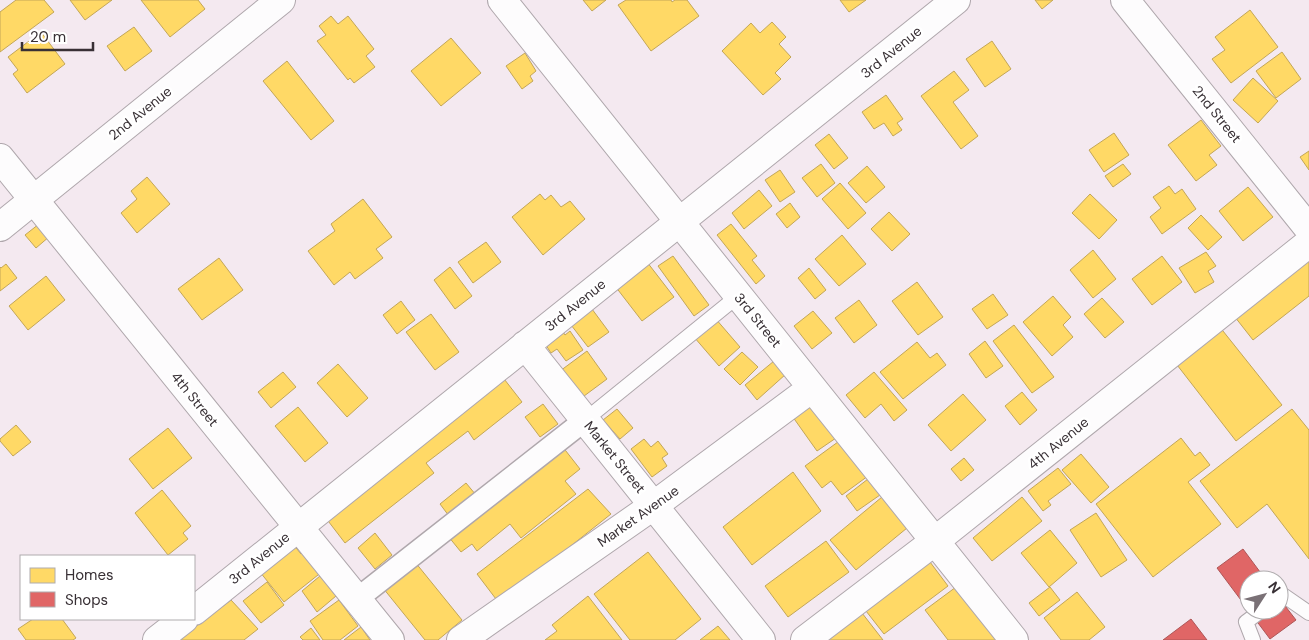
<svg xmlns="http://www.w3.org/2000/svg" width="1309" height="640" viewBox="0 0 1309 640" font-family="'DM Sans',sans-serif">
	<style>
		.homes { fill: #ffd966; stroke: #c3a657 }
		.shops { fill: #e06666; stroke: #ae5657 }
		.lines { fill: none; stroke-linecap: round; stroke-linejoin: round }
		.service-casing { stroke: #afa7ac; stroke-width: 16 }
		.pedestrian-casing { stroke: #afa7ac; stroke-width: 24 }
		.minor-casing { stroke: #afa7ac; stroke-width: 30 }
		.service { stroke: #fdfcfd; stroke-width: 14 }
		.pedestrian { stroke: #fdfcfd; stroke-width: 21 }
		.minor { stroke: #fdfcfd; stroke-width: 28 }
		.labels { text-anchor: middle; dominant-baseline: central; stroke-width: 5; stroke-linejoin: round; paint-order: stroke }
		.street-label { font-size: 14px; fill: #383035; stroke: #fff }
	</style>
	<rect width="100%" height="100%" fill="#f4e9f0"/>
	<path class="homes" d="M16,0H44L54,12L0,52V12Z
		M70,0H112L85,20Z
		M141,0H198L205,9L170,37Z
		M583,0H606L592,11Z
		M626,0H671L672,2L675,0H687L699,16L651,51L618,5Z
		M840,0H866L849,12Z
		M1035,0H1053L1042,9Z
		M1250,10L1278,47L1231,83L1212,59L1225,50L1215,37Z
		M331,16L338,24L348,16L374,49L366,56L375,67L354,83L350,78L348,80L317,41L326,35L319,26Z
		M772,22L786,37L779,44L791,57L775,73L781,79L763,95L722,51L751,23L760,33Z
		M134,27L152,51L125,71L107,46Z
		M41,32L65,64L27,93L13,74L18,70L8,57Z
		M451,38L481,73L441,106L411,71Z
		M992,41L1011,69L985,87L966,59Z
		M1282,52L1301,79L1276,98L1256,71Z
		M525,53L536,71L530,76L533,81L522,89L506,66Z
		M287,61L334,121L311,140L263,81Z
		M954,71L969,90L953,102L978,136L961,149L921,96Z
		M1253,78L1278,101L1258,123L1233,100Z
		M886,95L903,119L897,123L902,130L893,136L884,123L874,129L862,112Z
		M1201,120L1221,146L1209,155L1217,165L1196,181L1168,145Z
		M1114,133L1129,155L1104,172L1089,150Z
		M829,134L848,158L834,169L815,145Z
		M1309,151V170L1300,157Z
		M821,164L835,183L817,197L802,178Z
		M1123,164L1131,174L1113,187L1105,176Z
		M867,166L885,187L866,203L848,183Z
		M780,170L795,192L780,202L765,180Z
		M147,177L170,204L137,233L121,213L137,199L131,191Z
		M840,183L866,213L848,229L822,199Z
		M1169,186L1175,194L1182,189L1196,209L1162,234L1150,217L1161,208L1153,197Z
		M1248,187L1273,217L1243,241L1219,211Z
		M759,190L772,206L744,229L732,213Z
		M540,194L545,200L551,195L561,207L570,201L585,219L543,255L512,217Z
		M1090,194L1117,220L1099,239L1072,213Z
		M363,199L392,237L376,249L383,258L355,279L350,272L334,285L308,251L335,231L331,224Z
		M790,203L800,217L787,228L776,214Z
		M889,212L910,234L892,251L871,229Z
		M1201,215L1222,237L1208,250L1188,228Z
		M39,224L50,236L36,248L25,235Z
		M731,224L757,256L752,260L765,276L756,284L717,235Z
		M842,235L866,264L839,286L815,259Z
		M486,242L501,262L473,283L458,262Z
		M1093,250L1116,279L1093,298L1070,270Z
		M1206,252L1216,266L1208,271L1214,282L1195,293L1179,268Z
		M1309,253V296L1253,340L1231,312Z
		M673,256L709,305L694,316L658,266Z
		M1162,256L1182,282L1152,305L1132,279Z
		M219,258L243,290L202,320L178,289Z
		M647,262L674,297L642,321L615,286Z
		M6,264L17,278L0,291V267L1,268Z
		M450,267L472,296L455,309L434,280Z
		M809,268L826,290L815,299L798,278Z
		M46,276L65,300L28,330L9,306Z
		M917,282L943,317L918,335L892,301Z
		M993,294L1008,315L987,329L972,309Z
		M1053,296L1071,317L1063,325L1073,337L1052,356L1023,322Z
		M1102,298L1124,322L1105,338L1084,314Z
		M859,300L877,325L854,343L835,318Z
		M401,301L415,320L397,334L383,315Z
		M589,305L609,332L588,347L568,321Z
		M813,311L832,333L812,349L794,326Z
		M431,314L459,352L435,370L406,332Z
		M715,318L740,347L719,366L694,337Z
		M1014,325L1054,377L1032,393L993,341Z
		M1219,326L1282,405L1236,441L1174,361Z
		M560,327L565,335L570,331L583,350L566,361L557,349L551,353L542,339Z
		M985,341L1003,366L986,378L969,354Z
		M917,342L930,358L937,353L946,365L903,399L880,372Z
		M587,351L607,379L580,399L560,371Z
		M742,352L758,367L740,385L724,369Z
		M774,361L786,374L757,400L745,385Z
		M338,364L368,398L347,417L317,383Z
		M283,372L296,387L271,408L258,392Z
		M874,372L907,410L894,421L881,404L865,418L846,395Z
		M501,375L522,402L474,440L468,431L426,463L434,473L345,543L322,513Z
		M1022,392L1037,410L1020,425L1005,406Z
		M963,394L986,420L951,451L928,425Z
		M809,400L836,438L817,451L790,413Z
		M543,404L558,424L540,437L525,417Z
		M298,407L328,443L305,462L275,426Z
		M617,409L633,428L620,439L603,420Z
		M1292,409L1309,430V559L1267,504L1237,528L1200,481Z
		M16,425L31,442L13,456L0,441V439Z
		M168,428L192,458L153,489L129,459Z
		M1181,438L1195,456L1200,452L1210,465L1188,482L1221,524L1153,577L1096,504Z
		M644,439L651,447L658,441L668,454L662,458L667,466L652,477L631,449Z
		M842,439L868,476L842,495L831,481L822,488L805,466Z
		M562,446L580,469L565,481L576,494L521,538L510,524L477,551L472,544L461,552L448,536Z
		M1081,454L1109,487L1091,503L1062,470Z
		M964,458L974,470L961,481L951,469Z
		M1058,468L1071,484L1048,501L1051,505L1043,511L1028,491Z
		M793,472L821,511L752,565L723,527Z
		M868,479L880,495L857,511L846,496Z
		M466,483L476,495L449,516L440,504Z
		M588,489L611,514L499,603L477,574Z
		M162,490L191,526L183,533L188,539L168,555L135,513Z
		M882,497L907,528L856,570L830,540Z
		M1022,497L1042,521L992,561L973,538Z
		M1096,513L1127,560L1101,577L1070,530Z
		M1050,530L1077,563L1049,587L1021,553Z
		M375,533L392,555L375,569L358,548Z
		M826,541L849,572L788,617L765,586Z
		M293,544L301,554L306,550L323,571L284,602L260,572Z
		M648,552L701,619L675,640H630L594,594Z
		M415,562L462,620L438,640H425L383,588Z
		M930,562L948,586L884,634L866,611Z
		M320,576L336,596L317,612L302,591Z
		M267,582L284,605L261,623L243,601Z
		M956,587L997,640H948L925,610Z
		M1050,587L1060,600L1039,616L1029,603Z
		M1077,592L1105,627L1089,640H1061L1044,618Z
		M588,596L622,640H545L557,631L552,625Z
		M231,600L258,629L244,640H178Z
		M339,600L358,626L340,640H323L310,621Z
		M862,613L883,640H827Z
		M33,619H62L76,638L73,640H26L18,629Z
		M718,626L730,640H700Z
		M361,627L370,640H344Z
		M311,628L320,640H303L300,637Z"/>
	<path class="shops" d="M1243,549L1266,580H1249V610H1279V598L1296,620L1270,639L1217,568Z
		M1191,619L1207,640H1163Z"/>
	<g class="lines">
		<defs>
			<path id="service" d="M585,420L738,296
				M1279,597L1283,595L1309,613
				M1253,640L1246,622L1262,610"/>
			<path id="pedestrian" d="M357,599L585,420"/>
			<path id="minor" d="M502,0L1014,640
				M1125,0L1309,229
				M0,158L390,640
				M0,227L281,0
				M525,345L761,640
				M194,611L956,0
				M157,640L184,619
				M461,640L653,506L812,388
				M805,640L935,541L1309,243"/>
		</defs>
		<use href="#service" class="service-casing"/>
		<use href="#pedestrian" class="pedestrian-casing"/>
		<use href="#minor" class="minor-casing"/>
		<use href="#service" class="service"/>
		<use href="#pedestrian" class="pedestrian"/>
		<use href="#minor" class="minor"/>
	</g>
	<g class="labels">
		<g class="street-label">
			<text transform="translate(891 52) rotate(-39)">3rd Avenue</text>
			<text transform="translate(140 113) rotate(-39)">2nd Avenue</text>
			<text transform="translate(1217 114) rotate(51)">2nd Street</text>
			<text transform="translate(575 305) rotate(-39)">3rd Avenue</text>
			<text transform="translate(758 320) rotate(51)">3rd Street</text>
			<text transform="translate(195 399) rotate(51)">4th Street</text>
			<text transform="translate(1058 443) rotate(-39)">4th Avenue</text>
			<text transform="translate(615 457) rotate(51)">Market Street</text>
			<text transform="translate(638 516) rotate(-35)">Market Avenue</text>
			<text transform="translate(259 558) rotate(-39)">3rd Avenue</text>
		</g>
	</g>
	<rect x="20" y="555" width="175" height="65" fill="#ffffff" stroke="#afacae"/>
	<rect x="30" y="568" width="25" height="15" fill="#ffd966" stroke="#afacae"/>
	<text x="65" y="580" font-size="15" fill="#383035">Homes</text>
	<rect x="30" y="592" width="25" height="15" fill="#e06666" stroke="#afacae"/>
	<text x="65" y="605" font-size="15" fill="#383035">Shops</text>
	<g transform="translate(1264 595) rotate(54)"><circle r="24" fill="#ffffff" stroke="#afacae"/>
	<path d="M0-4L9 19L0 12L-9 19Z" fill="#7a7176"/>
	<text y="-8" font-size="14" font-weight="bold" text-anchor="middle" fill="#383035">N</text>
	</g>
	<path d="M22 42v8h71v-8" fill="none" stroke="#383035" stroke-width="2.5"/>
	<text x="30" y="42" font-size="15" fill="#383035" stroke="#ffffff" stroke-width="4" paint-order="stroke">20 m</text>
</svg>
